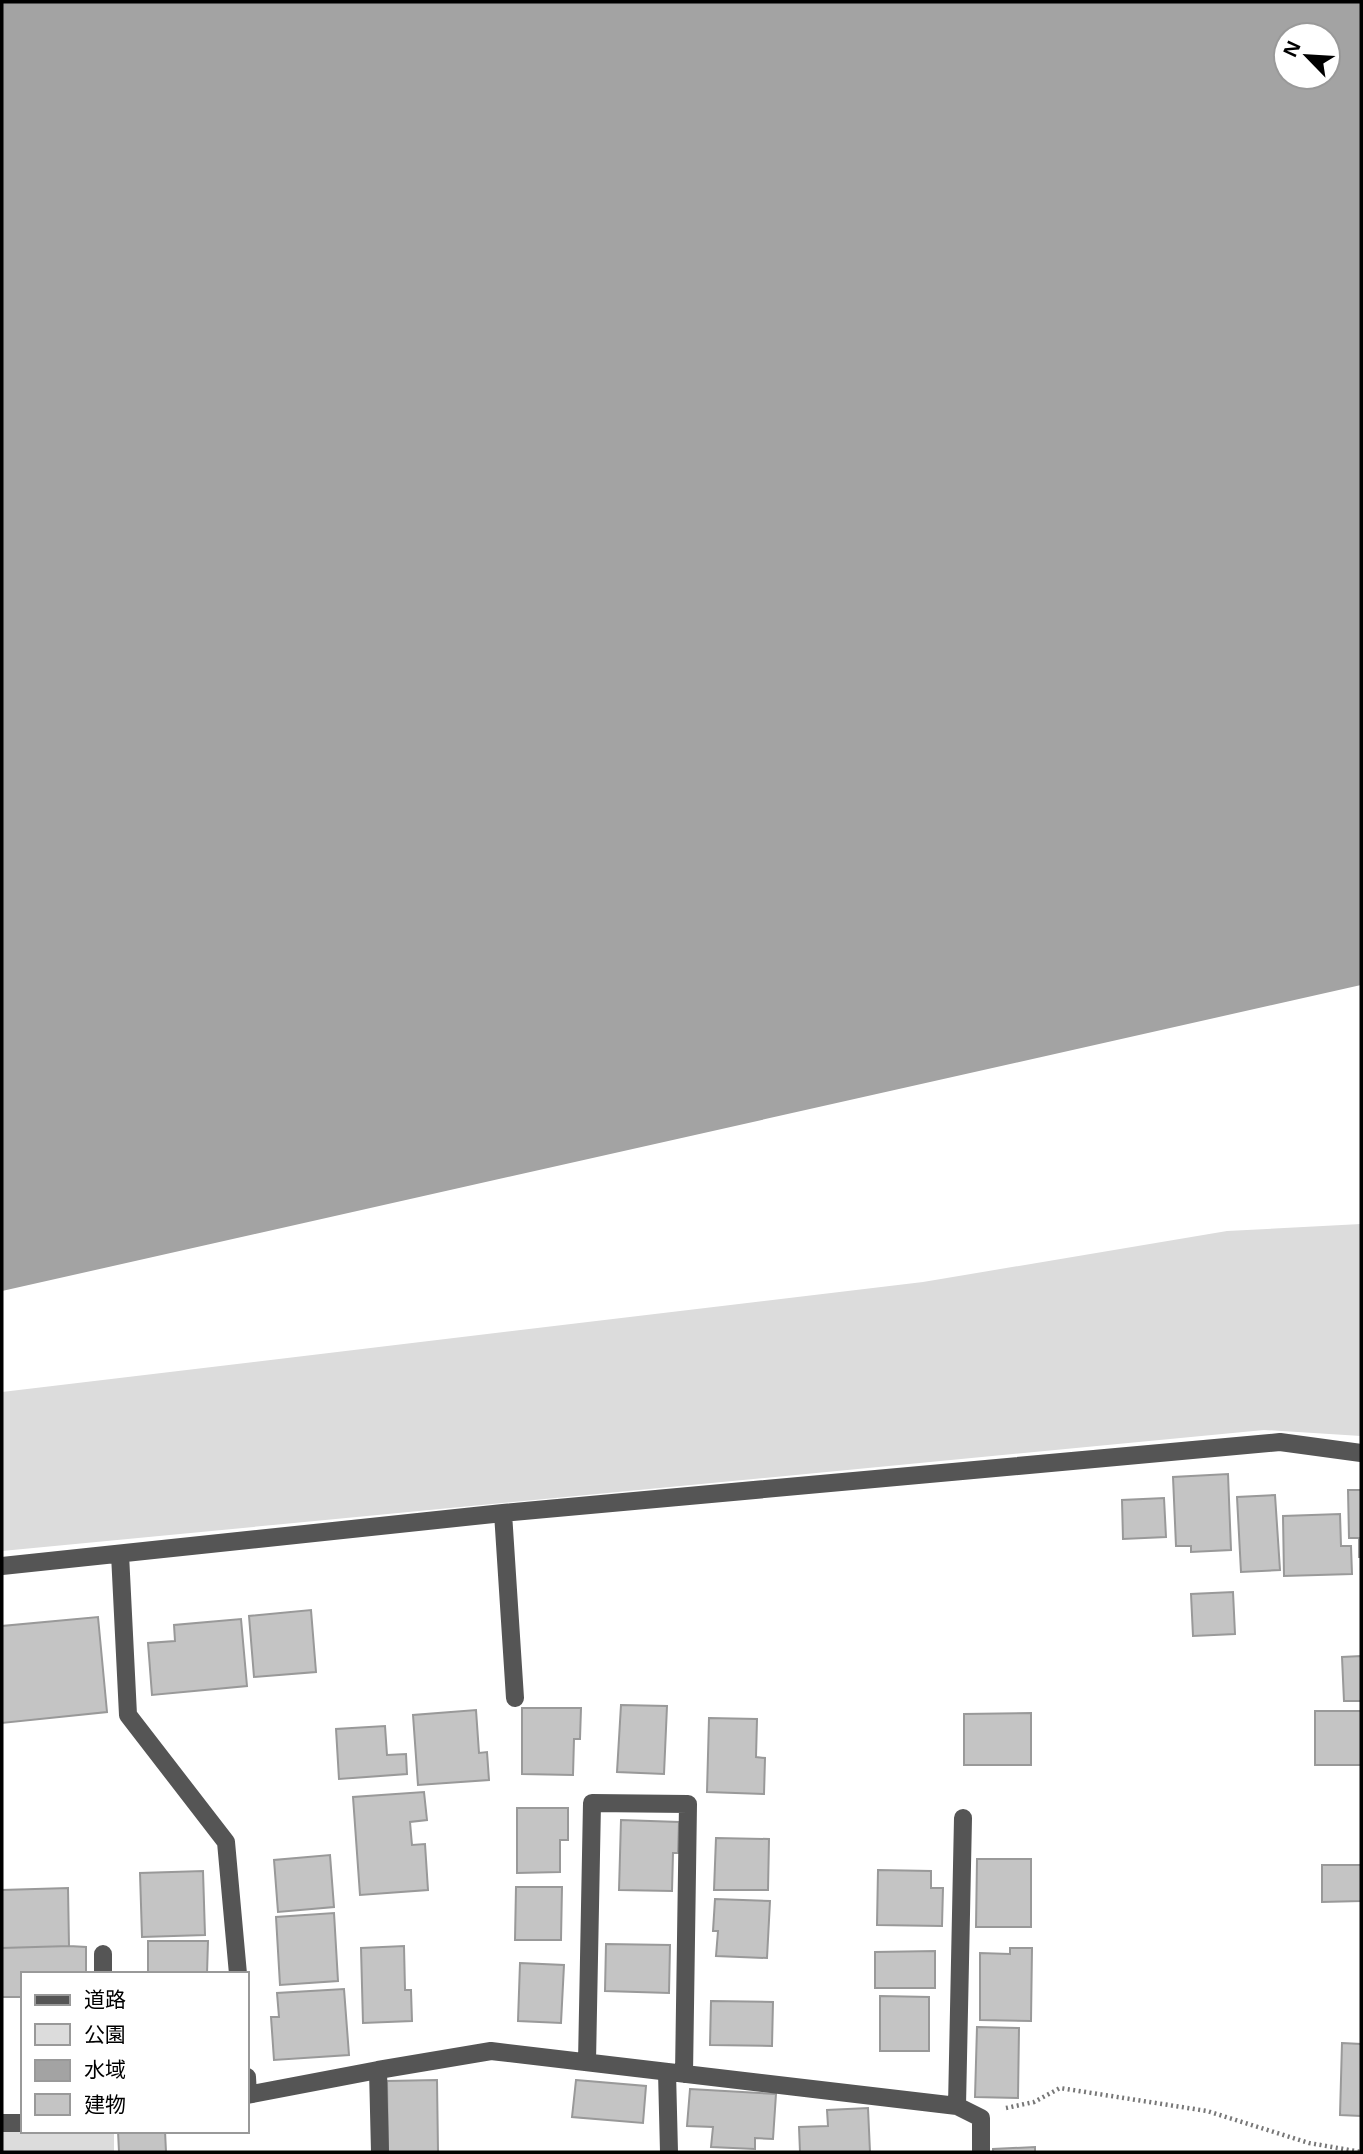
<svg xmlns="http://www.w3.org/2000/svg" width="1363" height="2154" viewBox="0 0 1363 2154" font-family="'Noto Sans','Noto Sans JP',sans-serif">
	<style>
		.green { fill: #dcdcdc }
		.water { fill: #a3a3a3; fill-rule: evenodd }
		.building { fill: #c4c4c4; stroke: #999; stroke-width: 2 }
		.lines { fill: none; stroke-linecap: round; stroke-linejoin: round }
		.path { stroke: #777; stroke-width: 4.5; stroke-dasharray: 2 3.5; stroke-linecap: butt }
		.minor { stroke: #555; stroke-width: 18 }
	</style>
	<rect width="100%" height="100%" fill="#fff"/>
	<path class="green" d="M1361,1224V1436L1264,1430L2,1551V1392L923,1282L1227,1231Z
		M2,2131H114V2152H2Z"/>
	<path class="water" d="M2,2H1361V985L2,1291ZM1286,35H1328V77H1286Z"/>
	<path class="building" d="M1228,1474L1231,1550L1191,1552V1546H1176L1173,1477Z
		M1348,1490H1361V1557H1359V1538H1349Z
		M1275,1495L1280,1570L1241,1572L1237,1497Z
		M1164,1498L1166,1537L1123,1539L1122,1500Z
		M1340,1514L1341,1546H1351L1352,1574L1284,1576L1283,1516Z
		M1233,1592L1235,1634L1193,1636L1191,1594Z
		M311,1610L316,1672L254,1677L249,1616Z
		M98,1617L107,1712L2,1723V1626Z
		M241,1619L247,1686L152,1695L148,1643L175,1641L174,1625Z
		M1361,1656V1701H1344L1342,1657Z
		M621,1705L667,1706L664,1774L617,1772Z
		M522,1708H581L580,1739H574L573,1775L522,1774Z
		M476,1710L479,1753L487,1752L489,1780L418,1785L413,1715Z
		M1315,1711H1361V1765H1315Z
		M1031,1713V1765H964V1714Z
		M709,1718L757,1719L756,1757L765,1758L764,1794L707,1792Z
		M385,1726L387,1755L406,1754L407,1774L339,1779L336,1729Z
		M424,1792L427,1820L410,1822L412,1845L425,1844L428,1890L360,1895L353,1797Z
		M517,1808H568V1840H560V1872L517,1873Z
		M621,1820L679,1822L678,1853H673L672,1891L619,1890Z
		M716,1838L769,1839L768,1890H714Z
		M330,1855L334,1907L278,1912L274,1860Z
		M977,1859H1031V1927H976Z
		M1322,1865H1361V1901L1322,1902Z
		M878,1870L931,1871V1888H943L942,1926L877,1925Z
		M203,1871L205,1935L142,1937L140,1873Z
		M516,1887H562L561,1940H515Z
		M68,1888L69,1946L2,1948V1890Z
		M715,1899L770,1901L767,1958L716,1956L718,1931H713Z
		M334,1913L338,1981L280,1985L276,1917Z
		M148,1941H208L207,1974H148Z
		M606,1944L670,1945L669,1993L605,1991Z
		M69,1946L86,1947V1974H23V1997H2V1948Z
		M404,1946L405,1990H411L412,2021L363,2023L361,1948Z
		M1010,1948H1032L1031,2021L980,2020V1953L1010,1954Z
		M935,1951V1988H875V1952Z
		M520,1963L564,1965L561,2023L518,2021Z
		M344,1989L349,2055L274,2060L271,2017H279L277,1993Z
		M880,1996L929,1997V2051H880Z
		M711,2001L773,2002L772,2046L710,2045Z
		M977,2027L1019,2028L1018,2098L975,2097Z
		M1342,2043L1361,2044V2116L1340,2115Z
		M437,2080L438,2152H388L387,2081Z
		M576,2080L646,2086L643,2123L572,2117Z
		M690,2089L776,2094L773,2139L755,2138V2149L711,2147L713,2127L687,2126Z
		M868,2108L870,2152H800L799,2127L828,2126L827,2110Z
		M118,2131H165L166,2152H119Z
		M1035,2147V2152H993V2149Z"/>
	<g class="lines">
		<path class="path" d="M1006,2108L1034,2102L1060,2088L1207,2111L1309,2143L1361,2152"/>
		<path class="minor" d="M503,1513L515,1698
			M120,1554L128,1715L226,1842L238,1974
			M2,1566L503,1513L1280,1442L1361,1453
			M103,1954V1974
			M587,2062L592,1803L688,1804L684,2074
			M378,2070L491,2051L957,2106L981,2118V2152
			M667,2072L669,2152
			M247,2077L248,2095
			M247,2095L378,2070L380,2152
			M957,2106L963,1818
			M2,2123H23"/>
	</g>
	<rect width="1363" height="2154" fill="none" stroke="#000000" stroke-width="7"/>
	<rect x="21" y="1972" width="228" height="161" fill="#ffffff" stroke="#999999" stroke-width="2"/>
	<rect x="35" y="1995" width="35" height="10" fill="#555555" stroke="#999999" stroke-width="2"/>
	<text x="84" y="2007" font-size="21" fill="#000000">道路</text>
	<rect x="35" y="2024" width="35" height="21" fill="#dcdcdc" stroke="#999999" stroke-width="2"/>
	<text x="84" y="2042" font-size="21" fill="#000000">公園</text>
	<rect x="35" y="2060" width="35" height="21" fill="#a3a3a3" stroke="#999999" stroke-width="2"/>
	<text x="84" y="2077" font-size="21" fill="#000000">水域</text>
	<rect x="35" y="2094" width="35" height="21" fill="#c4c4c4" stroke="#999999" stroke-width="2"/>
	<text x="84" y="2112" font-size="21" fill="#000000">建物</text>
	<g transform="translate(1307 56) rotate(295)"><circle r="33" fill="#ffffff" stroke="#999999" stroke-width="2"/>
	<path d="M0-5L12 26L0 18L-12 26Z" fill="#000000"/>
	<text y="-10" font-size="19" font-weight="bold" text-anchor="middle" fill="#000000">N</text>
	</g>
</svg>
